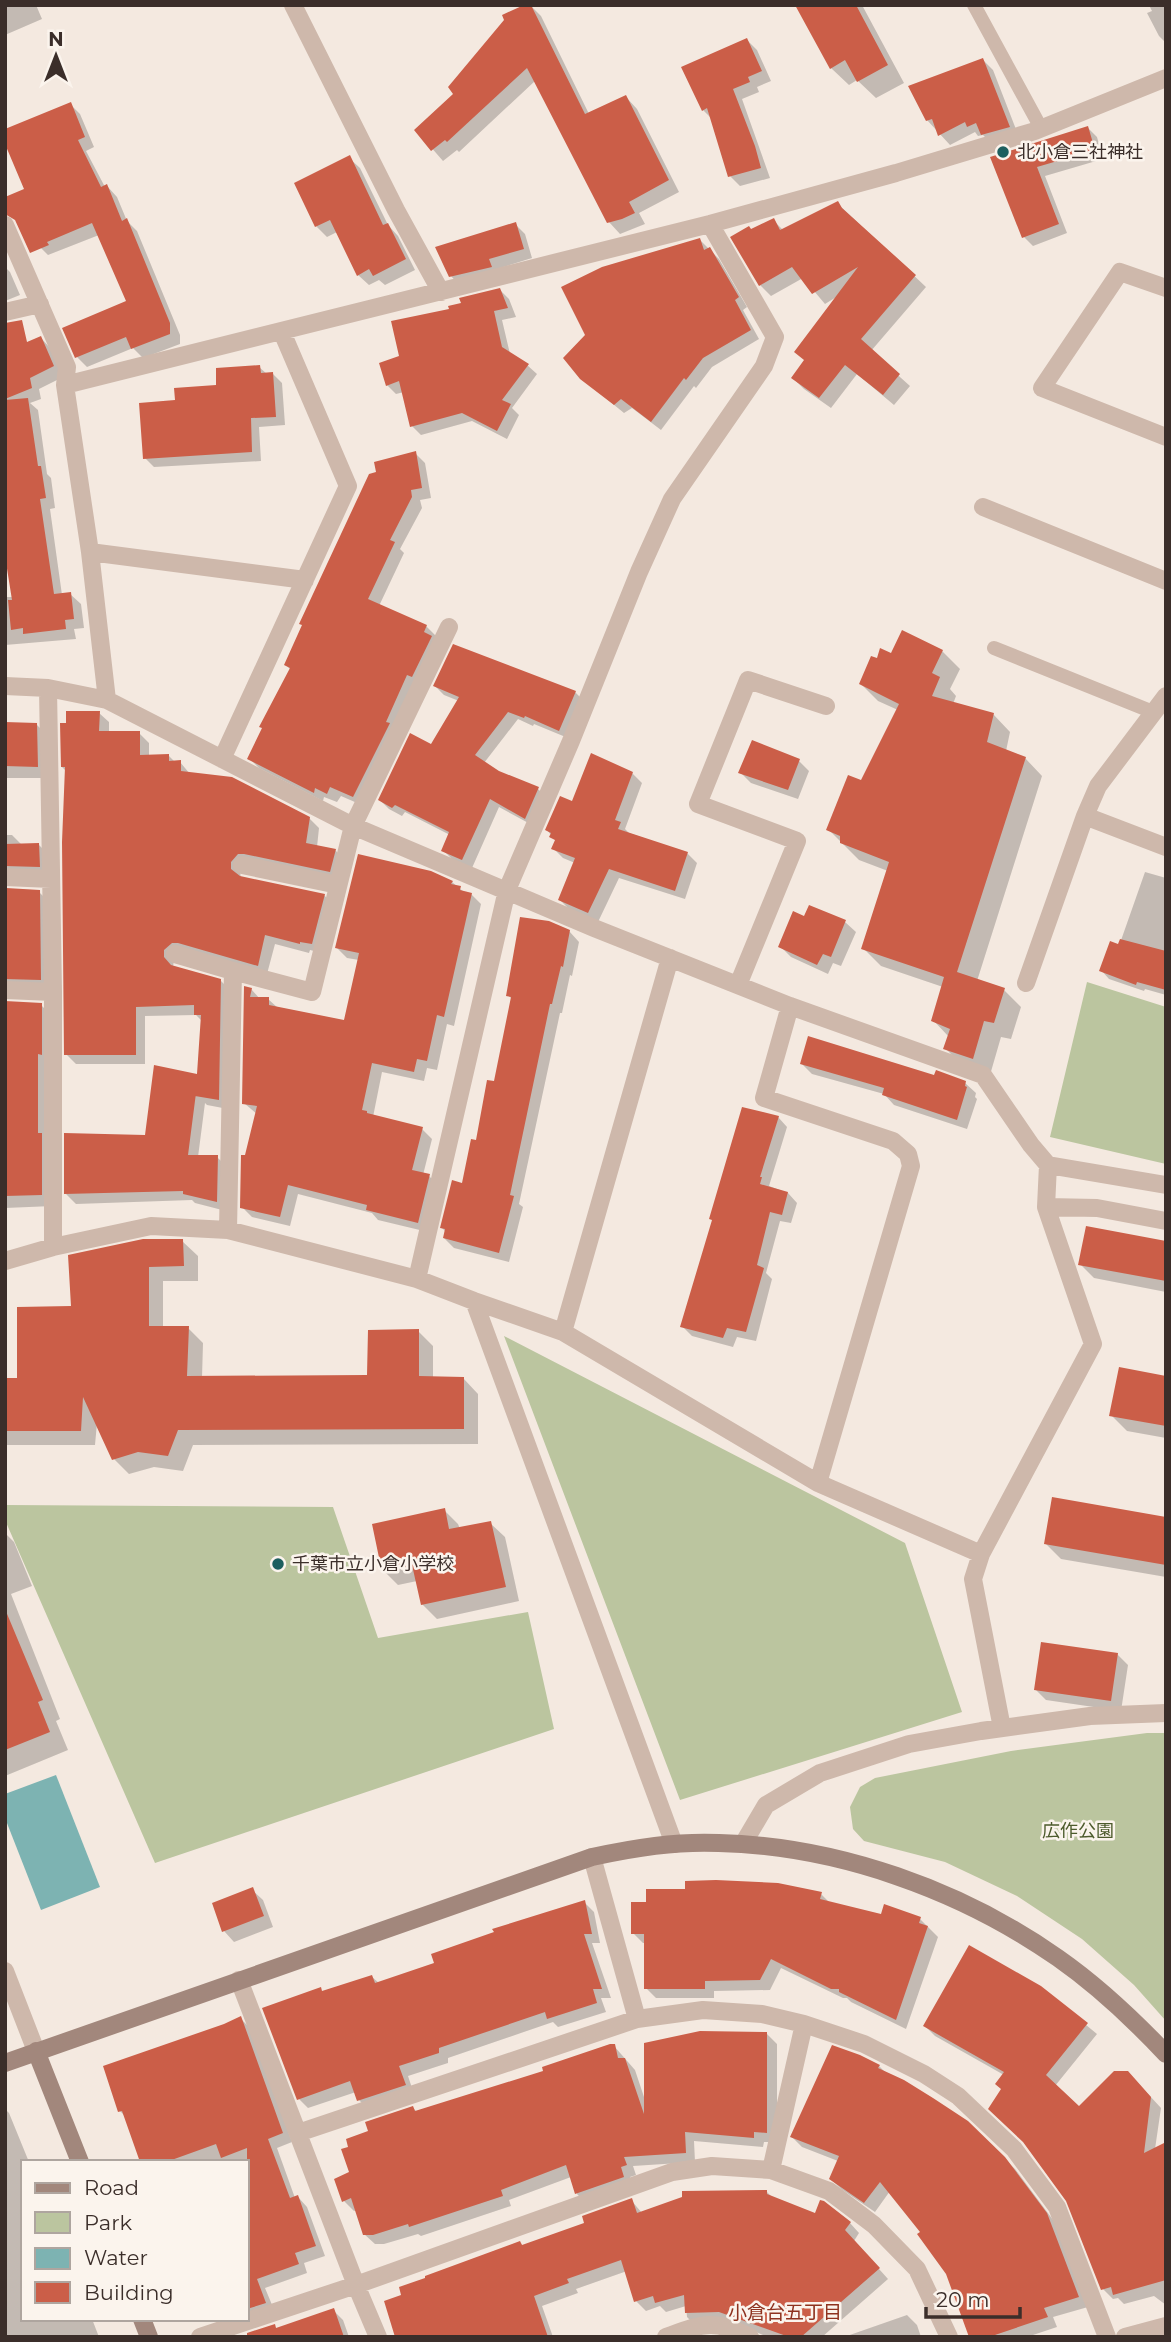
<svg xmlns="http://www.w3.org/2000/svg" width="1171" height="2342" viewBox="0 0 1171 2342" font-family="Montserrat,'Noto Sans JP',sans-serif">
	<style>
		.green { fill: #bbc59f }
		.water { fill: #7db3b2 }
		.shadow { fill: #0003 }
		.building { fill: #cb5e48 }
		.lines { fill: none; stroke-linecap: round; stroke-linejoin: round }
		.lane { stroke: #ceb8ab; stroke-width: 14 }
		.street { stroke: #ceb8ab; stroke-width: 18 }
		.secondary { stroke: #a2877c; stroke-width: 18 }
		.poi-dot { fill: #1d5f5f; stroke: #fbf4ed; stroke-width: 2.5 }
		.labels { text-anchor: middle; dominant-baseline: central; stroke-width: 5; stroke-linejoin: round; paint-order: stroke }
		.poi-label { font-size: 18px; fill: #3b2e2a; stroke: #fbf4ed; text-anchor: start }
		.park-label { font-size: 18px; fill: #4d5b2d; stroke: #fbf4ed }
		.neighbourhood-label { font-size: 19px; fill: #8e321f; stroke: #fbf4ed }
	</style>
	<rect width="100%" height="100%" fill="#f4e9e0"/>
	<path class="green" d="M1087,982L1166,1007V1164L1050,1137Z
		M504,1336L905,1543L962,1712L680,1800Z
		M5,1505L333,1507L378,1638L528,1612L554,1729L155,1863L5,1520Z
		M1147,1733H1166V2021L1134,1985L1082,1939L1017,1896L945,1862L864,1841L853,1829L850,1807L860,1787L875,1778L1011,1751Z"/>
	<path class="water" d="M56,1775L100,1887L41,1910L5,1818V1794Z"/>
	<path class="shadow" d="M5,5H36L42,19L5,35Z
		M530,5L541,16L589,114L626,97L637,109L679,192L639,213L645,224L620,234L609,222L535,81L459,152L457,150L443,161L416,130L456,94Z
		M797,5H862L904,83L876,98L857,80L849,85L831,68Z
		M1149,5H1166V43L1159,36L1147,13L1152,11Z
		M747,40L757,50L771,81L757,87L759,92L742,99L770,178L740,186L730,176L713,120L703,110Z
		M983,60L993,70L1019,137L993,145L983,135L978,136L975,132L950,145L927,120Z
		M70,104L80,114L94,147L86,151L105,187L107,186L117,197L127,221L137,231L180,335V344L143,358L133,348L87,367L77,357L129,302L99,235L48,255L38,245L26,190Z
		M1088,128L1097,137L1103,159L1045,176L1067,233L1033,246L1024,237L992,158Z
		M349,158L360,168L388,225L398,236L415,270L385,285L379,280L369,285L358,275L337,232L327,237L316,226Z
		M837,203L926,287L871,351L910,386L894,405L857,374L831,408L804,389L793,378L805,361L838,296L825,304L803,278L771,296L760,285L751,231L773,220L783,230Z
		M515,224L525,234L532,258L497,269L460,286L451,276Z
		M700,240L719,259L747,307L743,310L759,339L712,367L696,388L694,386L661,430L632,408L624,413L581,378L587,336Z
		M5,267L10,272L20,295L5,301Z
		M500,290L509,299L516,317L502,320L510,354L527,365L537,374L512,408L519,415L507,439L472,421L421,435L412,426L404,392L396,394L387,385L401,357L451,311Z
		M41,338L51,349L63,377L39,389L41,399L30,403L38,410L47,474L51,478L55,508L50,509L62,595L70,594L81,604L84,628L74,629L76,639L5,645V597H13L5,544V349Z
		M259,367L267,374H273L282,383L285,425L259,427L261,461L154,467L145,458L177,402L218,386Z
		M415,453L425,463L431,498L420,500L422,508L400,549L404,553L379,606L426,626L436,636L364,806L341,796L337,802L324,797L323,801L259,768L249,758L291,670L286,665Z
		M903,632L942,651L960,669L950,689L956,696L953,704L993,714L1010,732L1006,751L1025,758L1042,776L977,981L1004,990L1021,1007L1011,1039L1001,1037L990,1075L963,1066L945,1048L949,1037L933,1020L943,987L881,966L863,948L888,871L859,860L828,829L861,782L898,710L878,701L861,684L878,660L892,655Z
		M435,686L575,692L584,701L568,738L534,724L533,726L518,719L484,763L498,772L538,789L547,798L534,826L499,807L472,868L452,859L443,850L450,835L405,812L402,816L389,809L380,800L432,746L459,701L444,695Z
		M99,713L109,722V733H139L149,743V756H169L175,762H180L190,774L309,818L319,828L317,847L335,850L345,860L340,881L240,872L241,878L324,895L333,905L322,953L310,950L309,953L275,944L267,974L174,960L173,967L221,981L231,991L228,1109L207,1105L205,1103L198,1157H217L227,1167L226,1211L195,1203L192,1200L76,1204L66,1194L147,1137L199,1076L203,1022L196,1015L145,1016V1064H76L66,1054V771L62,767Z
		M5,724H36L48,736L49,778H5Z
		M799,761L809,771L798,799L751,783L740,772Z
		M632,773L642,783L625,829L629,833L687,853L697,863L685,899L619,878L598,922L570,910L560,900L575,863L563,858L553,848L556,841L547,830L573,804Z
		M5,835H12L22,845L38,844L50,856L51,878L7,882L5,889Z
		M1145,872L1166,878V995L1145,989L1144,991L1109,979L1101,970L1119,946Z
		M452,882L465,893L471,894L481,904L454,1026L447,1024L437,1070L427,1068L424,1081L382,1072L373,1117L422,1129L432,1139L423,1175L429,1176L439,1186L428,1232L378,1220L372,1213L298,1194L290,1226L252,1217L242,1207L246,1157L257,1114L244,1103L246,988L251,989L260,999H268L278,1008L345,1022L359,960L347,958L337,948Z
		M5,890L39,892L51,904L53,991L7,995L5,1002Z
		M805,918L845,922L856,932L841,966L833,963L828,974L791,957L780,946Z
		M569,931L579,942L572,976L570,975L562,1013H560L519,1204L523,1207L509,1262L454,1248L444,1238L446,1232L442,1228L463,1185L496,1083L512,999L508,995Z
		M5,1003L41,1005L53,1017V1206L5,1208Z
		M802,1064L965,1083L976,1093L975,1097L977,1099L967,1129L894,1105L884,1094L812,1074Z
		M778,1117L787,1127L769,1186L788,1193L797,1203L791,1223L780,1221L766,1273L772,1279L756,1341L737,1337L733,1347L692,1336L682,1326L713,1221Z
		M182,1241L198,1256V1281H163V1328H188L203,1343L202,1378L369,1376L418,1331L433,1346V1378H463L478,1394V1444L193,1445L183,1471L154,1467L129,1474L114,1459L97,1423L95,1445H5V1380H18L73,1307Z
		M1166,1243V1292L1094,1278L1080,1264Z
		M1166,1378V1438L1127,1431L1111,1415Z
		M444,1510L458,1524L460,1529L490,1523L505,1537L519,1601L437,1619L422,1604L417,1581L398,1585L384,1571Z
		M1166,1519V1577L1061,1559L1045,1543Z
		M5,1533L14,1542L32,1586L11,1594L60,1719L56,1721L68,1750L5,1776Z
		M1117,1654L1128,1665L1121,1711L1046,1700L1036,1690Z
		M252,1890L263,1900L273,1927L234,1942L224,1931Z
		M821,1894L831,1904L882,1916L920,1919L938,1937L906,2029L851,2002L847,1998H843L781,1968L770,1990L714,1991V1998H656L646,1988V1943H643L633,1933Z
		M584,1902L594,1912L600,1943H592L611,1998H601L606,2012L558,2027L553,2022L448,2058V2063L408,2076L414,2094L369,2110L359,2100L356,2092L308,2108L299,2099L323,1992L372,1977L379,1983L436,1964Z
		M1040,1987L1097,2034L1055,2086L1079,2108L1138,2083L1161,2108L1155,2149L1166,2144V2305L1154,2296L1124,2304L1118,2298L1113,2299L1103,2289L1068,2199L1003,2090L1004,2075L935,2036L925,2026Z
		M240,2018L250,2028L292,2142L277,2148L295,2198L298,2197L307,2207L325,2256L304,2263L307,2273L265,2288L275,2312L255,2319L247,2310V2162H142L126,2117L120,2111Z
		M767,2034L777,2044V2142H764L763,2147L694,2141L695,2162L633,2166L636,2175L630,2177L633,2187L587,2204L577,2194L571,2177L509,2200L511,2206L421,2236L418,2234L384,2244H375L364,2234L357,2210L354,2211L344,2201L351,2173L371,2132L413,2108L417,2112L545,2072L614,2046L635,2070L645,2100Z
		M879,2066L887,2074L967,2123L1015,2169L1056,2224L1088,2307L1053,2317L1057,2327L1027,2337H970L948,2274L923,2232L890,2191L875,2212L841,2189L831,2179L838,2161L802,2147L792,2137Z
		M5,2109L9,2113L29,2162H23L21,2168L23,2319H92L99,2337H5Z
		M767,2192L773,2198L815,2216L850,2223L859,2233L854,2241L888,2279L822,2337H763V2335L742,2326L697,2327L687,2317L686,2306L666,2312L660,2306L646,2311L636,2301L627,2271L576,2289L578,2293L542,2306L553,2337H397L520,2243L523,2246L587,2224L631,2200L642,2213Z
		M333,2310L343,2320L349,2337H256L274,2326L277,2329Z
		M907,2315L917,2325L921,2337H844Z"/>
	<path class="building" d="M524,5H531L585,114L626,95L669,180L629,202L635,213L622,219L607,223L527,68L447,142L445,140L431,151L414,130L453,94L448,87L504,20L502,15Z
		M795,5H856L888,65L857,82L845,60L830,69Z
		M747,38L762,71L748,77L750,82L733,89L755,146L761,168L728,177L707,108L702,111L681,67Z
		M983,58L1010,127L981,135L976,123L967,127L965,122L938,136L932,119L926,121L908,86Z
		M71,102L85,137L78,140L101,187L107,184L122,221L127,218L170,323V334L131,349L126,337L75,358L62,328L126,301L92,223L47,242L49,245L30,253L15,220L5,214V197L24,189L5,144V129Z
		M1088,126L1095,150L1037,167L1059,224L1022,238L990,157Z
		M350,155L383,225L388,223L406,259L373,276L369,269L357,276L330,220L315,227L294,183Z
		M838,201L842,208L916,275L861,339L900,374L883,395L845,365L819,398L791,378L804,360L794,352L858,267L812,294L792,267L759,286L730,237L749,226L751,229L774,218L780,230Z
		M516,222L524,249L489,259L492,267L449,277L435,247Z
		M700,238L704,250L710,247L739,297L735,300L751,330L703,358L686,380L684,378L651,422L621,399L614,405L580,379L563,358L585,335L561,287L602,267Z
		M500,288L508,308L494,311L502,347L529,364L502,400L511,404L497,431L462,413L410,427L399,381L386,386L379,363L399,356L391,321L449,309L448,306L461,303L459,298Z
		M22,320L27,342L41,336L54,366L30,378L32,388L5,399V323Z
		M260,365L261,373L273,372L276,417L251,418L252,452L143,459L139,403L175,400L174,388L216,385V368Z
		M28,398L38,466H41L46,498L40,499L54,594L71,592L74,619L65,620L66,629L23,634V628L11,630L8,600H12L5,556V400Z
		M416,451L422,488L411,490L412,497L390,540L395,542L368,599L427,625L424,632L432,636L412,677L407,675L386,722L390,723L353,797L330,787L327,794L315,788L314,793L247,759L262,728L259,727L290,668L284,665L302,625L299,624L369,474L376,472L374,462Z
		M902,630L943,650L932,673L940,677L932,696L994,713L987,742L1026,757L957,972L1005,988L994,1023L984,1021L973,1059L943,1049L950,1029L931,1021L944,977L861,949L889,862L840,843V836L826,830L848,775L861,780L899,704L859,684L871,656L877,658L880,648L891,653Z
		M453,644L576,691L559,731L525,716L524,718L508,712L475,755L499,771L539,787L525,819L490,799L462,860L441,851L449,832L395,805L392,808L378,800L410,733L431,744L459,697L433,686Z
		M66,711H100L99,731H140V755L169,754V761L181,760V771L232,777L310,817L306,843L336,849L330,872L244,854H238L231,862V869L240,876L325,894L312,944L300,942V944L265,935L258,966L178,943H172L164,950V957L171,965L221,979L219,1100L195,1096L196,1093L188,1155H218L217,1202L183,1194V1191L64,1194V1133L145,1135L154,1065L197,1074L201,1015H194V1005L136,1007V1055H64L62,842L65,767H61L60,723H66Z
		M5,722L37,723L38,767L5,766Z
		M752,740L800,759L788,790L738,773Z
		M591,753L633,772L615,820L621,822L618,829L688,852L675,891L609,869L588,913L558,900L575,858L551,849L555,840L549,837L551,833L545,830L560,796L572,801Z
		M39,843L40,867L5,866V844Z
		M358,854L431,871L453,881L451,884L461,886L460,890L472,893L444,1017L437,1015L427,1061L417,1059L414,1072L372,1063L362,1110L367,1111V1113L423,1127L412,1170L430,1174L418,1223L366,1210L367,1205L288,1185L280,1217L240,1208L241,1155H245L257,1106L242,1104L244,986L252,988L250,997H269V1005L344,1020L359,953L335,948Z
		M6,888L40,890L41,980L5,979Z
		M809,905L846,920L831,957L823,954L817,965L778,947L793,911L804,916Z
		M520,917L549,921L570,930L563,967L561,966L552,1004H550L510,1195L514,1196L499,1253L443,1238L445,1229L440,1228L452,1180L462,1183L471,1139L476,1140L487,1080L494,1081L511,997L506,996Z
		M1120,939L1166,951V990L1137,982L1136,985L1099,971L1110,941L1118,944Z
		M5,1001L42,1003V1055L38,1054V1133H42V1195L5,1196Z
		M808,1036L934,1075L936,1070L966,1081L965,1086L967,1087L957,1120L882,1095L884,1088L800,1064Z
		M742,1107L779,1116L760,1177H762L760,1184L788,1192L782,1215L770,1212L757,1265L764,1268L746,1332L727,1328L723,1338L680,1327L712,1220L709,1219Z
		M1086,1226L1166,1241V1281L1078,1265Z
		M143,1239H183L184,1266L149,1267V1326H189L187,1376L367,1375L368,1330L419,1329V1376L464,1377V1429L178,1430L168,1456L138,1452L112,1460L83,1397L81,1431H5V1378H17V1307L71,1306L68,1255Z
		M1119,1367L1166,1376V1426L1109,1416Z
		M1052,1497L1166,1517V1565L1044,1544Z
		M445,1508L449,1529L491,1521L506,1587L421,1605L412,1565L382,1572L372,1524Z
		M5,1609L43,1700L38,1702L50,1732L5,1750Z
		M1041,1642L1118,1653L1111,1701L1034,1690Z
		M716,1880L778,1883L822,1892L820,1899L881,1914L884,1904L921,1917L919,1923L928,1926L896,2020L839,1992V1989H831L771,1959L760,1980L705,1981V1989H644V1934H631V1902H646V1889H685V1881Z
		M253,1887L264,1916L222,1932L212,1903Z
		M585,1900L592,1934H584L602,1989H593L597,2003L547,2019L545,2012L439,2048V2053L399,2066L406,2085L357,2101L350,2081L297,2100L262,2008L321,1987L322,1991L372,1975L375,1983L434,1963L431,1954L494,1932L492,1929Z
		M969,1945L1041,1986L1088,2023L1046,2075L1079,2106L1114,2071H1128L1151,2097L1144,2153L1166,2142V2280L1113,2295L1111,2287L1101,2290L1066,2201L1023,2142L988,2109L1001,2089L995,2084L1004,2072L923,2026Z
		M241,2016L283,2133L268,2139L290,2198L298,2195L316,2246L295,2253L299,2264L257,2279L266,2303L247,2309V2148L221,2158L216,2144L166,2162H140L122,2111L118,2112L103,2066L224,2024Z
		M700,2031L767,2032V2133L754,2132V2138L685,2132L686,2153L624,2157L627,2165L621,2167L624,2177L575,2194L566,2165L501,2190L503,2196L409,2227L408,2224L373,2235H363L351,2198L342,2202L334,2179L349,2172L341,2149L348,2147L346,2139L368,2131L365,2122L413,2106L415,2111L543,2071L542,2067L610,2044H615L618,2058H625L644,2114V2043Z
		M832,2045L860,2055L880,2065L878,2068L904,2080L933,2098L968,2121L1005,2157L1047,2213L1079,2297L1044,2308L1048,2317L989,2337H969L946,2274L917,2234L920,2232L880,2182L864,2203L829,2179L839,2156L790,2137Z
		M767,2190V2194L815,2213L820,2200L824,2201L851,2222L845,2230L880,2268L801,2337H789L719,2312L685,2313L684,2295L655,2303L653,2296L634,2302L621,2260L567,2279L569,2283L534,2296L548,2337H395L384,2301L401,2295L399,2287L425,2278V2276L520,2241L522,2245L584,2223L582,2216L632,2198L637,2213L682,2197V2191Z
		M334,2308L344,2337H247V2333L275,2324L276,2328Z"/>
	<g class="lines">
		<path class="lane" d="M974,5L1041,128
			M994,648L1153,712"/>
		<path class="street" d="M293,5L396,210L441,292
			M5,225L67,367L65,385L90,552L107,700
			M1166,288L1120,272L1042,388L1166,437
			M5,312L40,304
			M65,385L710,224L896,173L1035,131L1166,78
			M983,507L1166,581
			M90,552L305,580
			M5,686L48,688L107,700L353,826L594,928L790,1006L983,1075L1031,1145L1048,1165L1046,1207L1093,1344L981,1554L973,1579L1002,1728
			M48,688L53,992V1247
			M1166,696L1098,786L1085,816L1166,847
			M222,759L348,486L282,332
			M242,865L338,885
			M5,877L51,879
			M175,954L233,971
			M1026,983L1085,816
			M738,985L797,841L698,804L748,680L826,706
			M5,990L53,992
			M790,1006L764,1098L893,1141L908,1154L911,1166L818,1483
			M1048,1165L1166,1185
			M1046,1207L1097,1208L1166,1221
			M228,1230L233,971L312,992L353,826L449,627
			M5,1261L53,1247L151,1226L228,1230L417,1279L474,1301L563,1332L818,1483L981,1554
			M417,1279L507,890L571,741L639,572L672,499L764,366L775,337L710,224
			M474,1301L674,1844
			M563,1332L670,958
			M743,1844L766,1805L820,1773L909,1744L981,1731L1090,1716L1166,1713
			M592,1857L637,2019
			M5,1971L36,2051
			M239,1980L356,2285L378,2337
			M298,2133L637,2019L703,2010L762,2014L804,2024L864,2044L924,2074L958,2096L1014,2149L1057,2207L1107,2337
			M771,2170L804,2024
			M200,2337L356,2285L672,2172L712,2166L771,2170L829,2191L874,2225L917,2269L949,2337
			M666,2337C702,2324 714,2318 750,2337
			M1125,2337L1166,2326"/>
		<path class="secondary" d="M36,2051L80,2162
			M5,2063L592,1857C634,1848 676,1841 719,1843C838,1846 961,1890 1058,1958C1098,1986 1133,2019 1166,2054
			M142,2319L149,2337"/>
	</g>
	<g class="poi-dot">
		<circle cx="1003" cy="152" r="7"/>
		<circle cx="278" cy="1564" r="7"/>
	</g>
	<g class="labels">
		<g class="poi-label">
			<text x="1017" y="152">北小倉三社神社</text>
			<text x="292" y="1564">千葉市立小倉小学校</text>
		</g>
		<g class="park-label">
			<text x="1078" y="1831">広作公園</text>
		</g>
		<g class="neighbourhood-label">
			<text x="785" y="2312">小倉台五丁目</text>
		</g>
	</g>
	<rect width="1171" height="2342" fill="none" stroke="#3b2e2a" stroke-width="14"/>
	<rect x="21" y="2160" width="228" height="161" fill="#fbf4ed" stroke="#aea59f" stroke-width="2"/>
	<rect x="35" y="2183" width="35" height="10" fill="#a2877c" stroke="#aea59f" stroke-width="2"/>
	<text x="84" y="2195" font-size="21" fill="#3b2e2a">Road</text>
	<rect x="35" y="2212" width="35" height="21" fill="#bbc59f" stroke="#aea59f" stroke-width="2"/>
	<text x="84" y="2230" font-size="21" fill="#3b2e2a">Park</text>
	<rect x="35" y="2248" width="35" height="21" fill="#7db3b2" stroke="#aea59f" stroke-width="2"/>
	<text x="84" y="2265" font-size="21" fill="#3b2e2a">Water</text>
	<rect x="35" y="2282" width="35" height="21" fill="#cb5e48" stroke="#aea59f" stroke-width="2"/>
	<text x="84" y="2300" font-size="21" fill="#3b2e2a">Building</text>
	<g transform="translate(56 56)" stroke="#fbf4ed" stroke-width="5" paint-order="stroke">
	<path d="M0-5L12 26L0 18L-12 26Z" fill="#3b2e2a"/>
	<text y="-10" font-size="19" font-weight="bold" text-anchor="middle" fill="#3b2e2a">N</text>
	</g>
	<path d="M926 2307v10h94v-10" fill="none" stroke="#3b2e2a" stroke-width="3.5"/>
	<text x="936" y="2307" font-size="21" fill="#3b2e2a" stroke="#fbf4ed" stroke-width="5" paint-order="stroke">20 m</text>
</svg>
